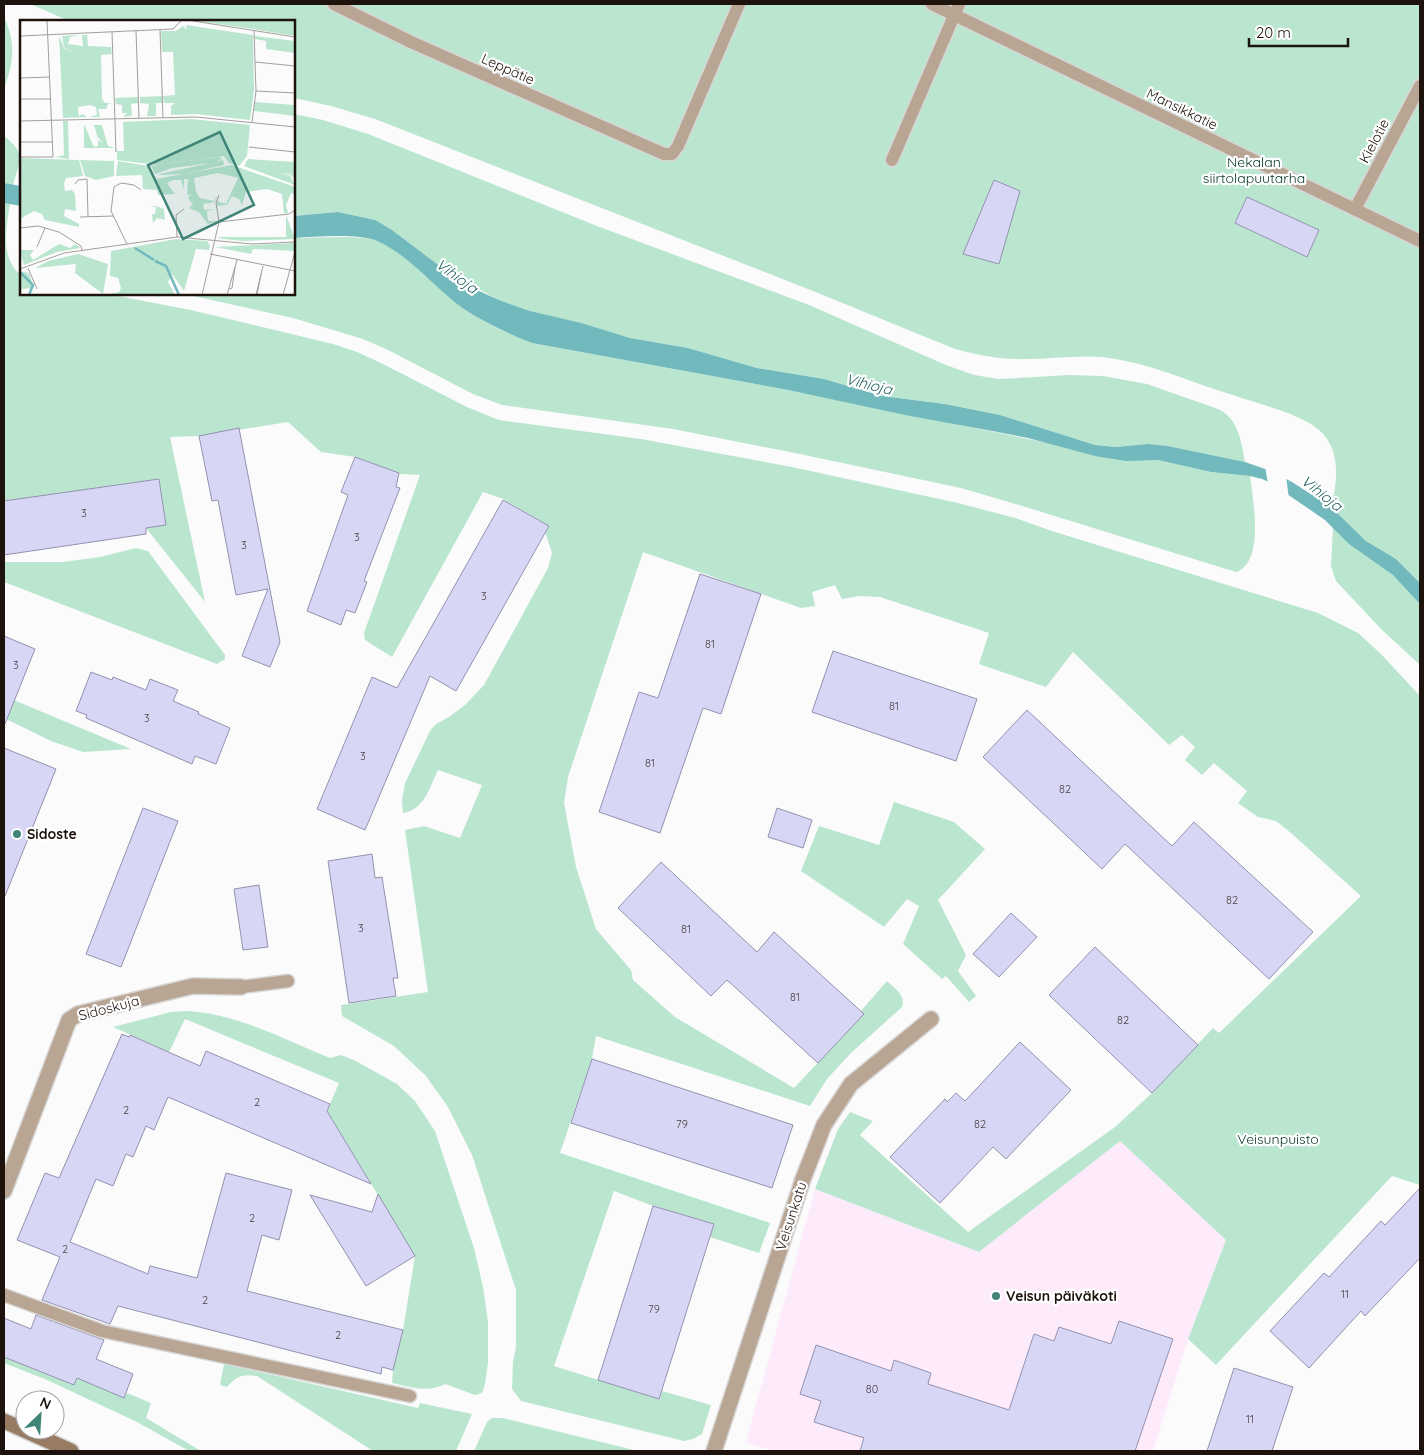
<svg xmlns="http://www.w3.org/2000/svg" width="1424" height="1455" viewBox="0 0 1424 1455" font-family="Quicksand,sans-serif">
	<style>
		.education { fill: #fdeafb }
		.green { fill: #bae6d0 }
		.water { fill: #71b9bd }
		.pier { fill: #fbfbfb }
		.building { fill: #d7d6f5; stroke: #9392af }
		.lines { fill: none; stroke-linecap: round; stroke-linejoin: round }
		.lane-casing { stroke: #d7d6d5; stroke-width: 15 }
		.street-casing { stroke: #d7d6d5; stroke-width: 18 }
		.secondary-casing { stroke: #d7d6d5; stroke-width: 18 }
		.lane { stroke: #b8a594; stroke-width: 12 }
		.street { stroke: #b8a594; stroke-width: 15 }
		.secondary { stroke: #977b63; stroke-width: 15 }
		.poi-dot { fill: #418578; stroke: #fff; stroke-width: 2 }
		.labels { text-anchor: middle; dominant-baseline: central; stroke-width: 4.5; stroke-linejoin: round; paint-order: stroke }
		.number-label { font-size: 11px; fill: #4c4346 }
		.street-label { font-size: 14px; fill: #1d120c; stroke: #fff }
		.park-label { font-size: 14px; fill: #033623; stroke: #fff }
		.poi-label { font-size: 14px; font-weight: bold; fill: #1d120c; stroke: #fff; text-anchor: start }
		.water-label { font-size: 15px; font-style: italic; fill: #246164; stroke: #fff }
		.inset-river { fill: none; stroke: #71b9bd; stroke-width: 2.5 }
		.inset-road { fill: none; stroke: #a29e9b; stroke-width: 1 }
		.view { fill: #418578; fill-opacity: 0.15; stroke: #418578; stroke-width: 2.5 }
		.inset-edge { fill: none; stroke: #1d120c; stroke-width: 2.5 }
	</style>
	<rect width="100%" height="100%" fill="#fbfbfb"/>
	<path class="education" d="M1120,1141L1226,1240L1188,1339L1153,1451H773L746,1442L815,1189L979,1252Z"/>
	<path class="green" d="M30,4H1420V583L1396,559L1366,541L1331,507C1338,481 1341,449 1319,430C1310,422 1299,418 1288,413C1262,404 1235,396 1208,387C1174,375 1139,361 1102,357C1077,355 1051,359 1026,359C1002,360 978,355 955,349L813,291L375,119L331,106L294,98V21H69Z
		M4,17C16,43 14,63 4,88Z
		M294,114L323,120L368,134L597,226L809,305L946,365L974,375L999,379L1070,375L1103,376L1147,384L1218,409C1239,419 1241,441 1245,462L1168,446L1148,444L1115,447L1095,445L1000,415L945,404L882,396L824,379L757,368L688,348L630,338L530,311L499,300L449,273L392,230L374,220L338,212L294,216Z
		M4,136C27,154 20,159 13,185L4,183Z
		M4,203L10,204C6,229 0,258 21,275V294H107L191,310L333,344L357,352L381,363L467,407L499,420L641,439L792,467L958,503L1015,518L1055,532L1318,613L1358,633L1380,653L1420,696V1185L1392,1176L1216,1365L1188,1339L1226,1240L1120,1141L979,1252L815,1189L838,1129L850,1112L873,1121L860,1135L968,1232L1115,1127L1152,1093L1213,1028L1219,1033L1361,896L1291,833L1276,821L1258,817L1238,803L1247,791L1215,764L1214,763L1202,775L1185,760L1195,747L1182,735L1169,745L1073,652L1046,687L979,664L989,633L880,597L859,596L842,599L835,585L812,592L815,606L801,608L643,552L568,777L564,803L576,867L596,929L631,970L633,980L675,1017L794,1088L864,1014L861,1011L887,981C895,989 906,995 902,1007L851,1053L827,1079L810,1106L596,1036L592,1059L560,1153L770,1223L759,1253L710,1237L714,1224L653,1206L614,1191L554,1366L659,1399L662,1391L711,1405L702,1434L693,1439L684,1441L521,1401L512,1389L513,1362L516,1347V1290L472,1155L448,1107L426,1076L394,1046L342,1016L341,1005L428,992L405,830L424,826L460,838L482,785L438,770C430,787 424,810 403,813L402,800L405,783L430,731L436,724L449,717L465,705L484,685L548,568L552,553L545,532L549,526L503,499L483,492L392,657L365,640L364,633L420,475L399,474L355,457L321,452L288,422L200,436L170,437L205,602L146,528L166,525L159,479L4,501Z
		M340,237C352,237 363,237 375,240C403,249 438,290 463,308C484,323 509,334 532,343L788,390L1053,444L1158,460L1211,472L1250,476C1253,499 1265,563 1236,572L1019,505L961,488L795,453L673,429L502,405L473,394L388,350L363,339L293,318L184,294H294V238Z
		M1333,526C1349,548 1373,558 1393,575C1403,584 1412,594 1420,604V665L1381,629L1336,581L1331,566Z
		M136,548L148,551L225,655V659L217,664L4,582V554L5,562H63L100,557Z
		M4,696L131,749L83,752L51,741L4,718Z
		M894,802L954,822L985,849L938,900L966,955L958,971L976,996L969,1002L946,976L942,979L903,944L919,906L907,899L884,927L801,871L819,826L879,845Z
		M188,1011C238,1014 285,1040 330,1058L341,1055L356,1061L397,1084L415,1101L435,1131L474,1248L483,1287L488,1322V1362L485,1384L482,1393L475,1395L445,1384C428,1393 410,1387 392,1383L393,1369L403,1330L415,1256L345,1141L312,1161L310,1151L339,1083L185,1019L169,1052L113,1027L171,1012Z
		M4,1357L74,1384L78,1376L96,1383V1386L124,1397L127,1393L151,1403L146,1418L201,1451H189L135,1421L47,1380L4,1363Z
		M224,1364L418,1408L420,1403L472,1414L456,1451H373L257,1376C242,1374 237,1376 227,1387L220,1385Z
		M492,1418H503L638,1451H474L487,1422Z"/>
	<path class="water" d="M4,183L21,186V206L4,203Z
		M338,212L375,220L392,230L449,273L477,290L499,300L530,311L581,323L630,338L688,348L757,368L824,379L882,396L945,404L1000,415L1095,445L1115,447L1148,444L1168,446L1245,462L1271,471L1292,482L1331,507L1366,541L1396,559L1420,583V604L1393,575L1349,544L1325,520L1271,483L1262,479L1250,476L1211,472L1158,460L1126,461L1095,456L1028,438L987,430L910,416L788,390L532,343C509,334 485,323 464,309C435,289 410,255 377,241C357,233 316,237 294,238V216Z"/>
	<path class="pier" d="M1265,466L1286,476L1289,499L1268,484Z"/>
	<path class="building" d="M994,180L1020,191L999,264L963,254Z
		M1247,197L1319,230L1307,257L1235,223Z
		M239,428L280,642L270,667L242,656L268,589L236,595L218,500L212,501L199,436Z
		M355,457L399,473L396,487L400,488L364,581L367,582L355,613L346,610L341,625L307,611L348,495L341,492Z
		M159,479L166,525L146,528V534L4,555V501Z
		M503,500L549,526L456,691L430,676L365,830L317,809L372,677L397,688Z
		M700,574L761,594L721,714L703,708L660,833L599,812L639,692L658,698Z
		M4,636L35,649L5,724H4Z
		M833,651L977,699L956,761L812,712Z
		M91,672L112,680L113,677L146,690L150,679L178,690L173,701L199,712L198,714L230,728L216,764L195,756L192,764L86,718L87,715L76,711Z
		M1027,710L1172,846L1194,822L1313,932L1269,979L1125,844L1102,869L983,757Z
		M4,748L56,769L5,896H4Z
		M143,808L178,821L121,967L86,954Z
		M777,808L812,820L803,848L768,837Z
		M372,854L375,878L382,877L398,978H393L396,996L349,1003L328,861Z
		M661,862L757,952L774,932L864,1014L818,1063L727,980L711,996L618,908Z
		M259,885L268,947L243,950L234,889Z
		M1011,913L1037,937L999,977L973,954Z
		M1095,947L1198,1045L1152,1093L1049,995Z
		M122,1034L129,1037L130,1035L200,1066L206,1051L330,1104L327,1111L371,1184L168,1097L154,1130L146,1126L133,1157L126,1154L113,1186L96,1179L70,1242L148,1274L150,1266L197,1278L226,1173L292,1190L279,1240L262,1235L247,1291L403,1330L393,1370L382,1367L381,1374L118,1306L110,1324L42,1300L60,1257L17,1240L45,1173L59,1178Z
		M1020,1042L1071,1090L1006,1159L993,1147L940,1203L890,1157L945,1099L947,1102L956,1093L965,1101Z
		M592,1059L793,1125L772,1188L571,1123Z
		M1420,1188V1258L1365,1316L1361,1311L1309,1368L1270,1331L1324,1273L1329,1277L1381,1221L1385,1225Z
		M378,1194L415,1256L366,1286L310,1195L372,1212Z
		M653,1206L714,1224L659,1399L598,1380Z
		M36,1315L104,1340L96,1359L133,1374L124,1398L77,1378L74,1385L4,1357V1318L31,1329Z
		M1119,1321L1173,1339L1135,1451H860L864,1438L814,1422L821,1401L800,1394L816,1345L891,1371L894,1360L931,1373L928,1384L1009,1410L1034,1334L1054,1341L1059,1327L1111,1344Z
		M1234,1368L1293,1387L1272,1451H1207Z"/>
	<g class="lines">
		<defs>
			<path id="lane" d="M334,4L411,42L664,154H672L678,146L739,4
				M932,4L1420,241
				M892,160L959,4
				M1355,209L1420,86
				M241,987L288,981
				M4,1295L102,1331L410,1396"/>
			<path id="street" d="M4,1191L69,1020L78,1014L193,986L241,987
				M714,1451L803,1179L824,1125L851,1084L931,1019"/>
			<path id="secondary" d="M4,1421L71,1451"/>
		</defs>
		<use href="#lane" class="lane-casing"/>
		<use href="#street" class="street-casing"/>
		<use href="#secondary" class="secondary-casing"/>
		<use href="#lane" class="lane"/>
		<use href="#street" class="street"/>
		<use href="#secondary" class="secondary"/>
	</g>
	<g class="poi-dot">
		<circle cx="17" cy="834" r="5"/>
		<circle cx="996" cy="1296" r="5"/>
	</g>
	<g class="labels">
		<g class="number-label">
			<text x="84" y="513">3</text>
			<text x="357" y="537">3</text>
			<text x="244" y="545">3</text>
			<text x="484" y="596">3</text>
			<text x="710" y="644">81</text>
			<text x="16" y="665">3</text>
			<text x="894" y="706">81</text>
			<text x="147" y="718">3</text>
			<text x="363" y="756">3</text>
			<text x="650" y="763">81</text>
			<text x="1065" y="789">82</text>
			<text x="1232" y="900">82</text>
			<text x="361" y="928">3</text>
			<text x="686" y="929">81</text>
			<text x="795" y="997">81</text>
			<text x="1123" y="1020">82</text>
			<text x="257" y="1102">2</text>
			<text x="126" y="1110">2</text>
			<text x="682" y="1124">79</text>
			<text x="980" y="1124">82</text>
			<text x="252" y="1218">2</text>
			<text x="65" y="1249">2</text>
			<text x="1345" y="1294">11</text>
			<text x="205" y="1300">2</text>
			<text x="654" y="1309">79</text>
			<text x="338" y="1335">2</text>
			<text x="872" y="1389">80</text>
			<text x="1250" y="1419">11</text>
		</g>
		<g class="street-label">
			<text transform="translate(508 69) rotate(24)">Leppätie</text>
			<text transform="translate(1182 109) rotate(26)">Mansikkatie</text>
			<text transform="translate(1374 141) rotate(-62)">Kielotie</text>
			<text transform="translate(109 1008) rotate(-15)">Sidoskuja</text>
			<text transform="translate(791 1216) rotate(-72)">Veisunkatu</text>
		</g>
		<g class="park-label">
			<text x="1254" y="162">Nekalan<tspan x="1254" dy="16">siirtolapuutarha</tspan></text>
			<text x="1278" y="1139">Veisunpuisto</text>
		</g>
		<g class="poi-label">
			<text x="27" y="834">Sidoste</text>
			<text x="1006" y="1296">Veisun päiväkoti</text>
		</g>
		<g class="water-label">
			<text transform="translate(457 276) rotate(36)">Vihioja</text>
			<text transform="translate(869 384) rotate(14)">Vihioja</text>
			<text transform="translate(1322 493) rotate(38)">Vihioja</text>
		</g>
	</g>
	<g transform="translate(20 20)">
		<rect width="275" height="275" fill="#fbfbfb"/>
		<path d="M171,0H275V16L233,9ZM166,5L233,15L234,70L230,100L176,94L151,95V86L155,83H144L143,76L155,75L153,32H142L141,11H156L163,6L167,10ZM60,15L50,17L48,24L63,26L62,15H67L68,26L91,27L92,34L81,35L82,79L85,83H92L88,84L86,89H78L80,97H69L77,95L76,87L70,85L58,87L59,96L63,94L67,97L43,98L39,16L44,28L54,33L44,27L42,16ZM235,16L275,21V33L246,29V21L235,19ZM142,76V83H136V96H127L129,84L120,83V77ZM118,77V83L111,84L112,96L103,97L107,93H102V85L96,84L95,78ZM235,82L275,85V96L234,91ZM171,99L230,105L227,136L219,146L209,143L204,136L138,145L97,140V131H104L103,102ZM43,101H48L49,139L35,137L44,135ZM64,104L74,127L78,126V120L83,123L77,116L75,120L77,115L74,105H82L88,126L95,128H60H64ZM199,137L202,139L195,142L203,140L204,145L163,154L135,155L191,143L152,148L135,154L131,146ZM0,138L59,140L63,156L46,158L44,164L45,171L52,170L55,174L56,191L45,189L44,196L59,204V207L25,200L22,194L14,191L0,199ZM228,139L275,142V159L270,154L257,153L270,155L275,165L224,146ZM60,140L94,141V156L76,160L65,156ZM98,141L128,146L133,153L131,155L136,159L212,145L275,167V174L271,173L266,185L268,193H264L262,174L247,169L226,172L222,185L219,179L212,176L207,185L197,186V181L206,184L218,158L198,153L174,158L176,172L180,178L194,181L198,175L195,182L183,184L184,190L196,189L187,191L188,201H198L188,204L179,192L169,188L173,185L168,178L171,174L167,175L168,159H164V169L161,160H153L147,163L155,174L138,175L137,170L123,169L122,155L96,156ZM136,186L144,189L145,200L137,198L133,203L132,194H135L136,187H129ZM266,195L275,219L223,221L204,219L197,217H266ZM156,219L187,221L190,226L189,230L176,229L164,271L152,254L148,262L155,275H87L99,272L101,268L98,258L90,256L91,231ZM275,223V231L233,229L231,234L195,227ZM39,224L50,228L55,224L60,228L37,232L4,245L0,230H14L10,235L13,240ZM58,234L88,244L83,274L55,253L56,244L15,248L28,241ZM5,252L9,253L14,268L0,269V253Z" fill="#bae6d0"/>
		<path class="inset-river" d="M115,228L134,240M135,241L146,246L159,275M0,252L13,265L9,275"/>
		<path class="inset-road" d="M167,0L275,17M140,10L143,98M116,11L119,98M92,12L96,132M0,16L153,9L162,0M235,42L275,46M0,58L30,57M236,71L275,73M0,79H31M0,101L176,97L275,107M232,102L236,71L234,11M0,122H33M229,127L275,132M0,137H33L27,0M55,164L58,160L67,159L68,197M60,197L94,196M199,202L269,194L275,190M0,208L18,206L39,212L61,226L62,230M157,217L156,195L164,189M107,224L91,191L94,167L101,163L114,165L121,170M17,227L25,208M190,234L275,251M8,248L17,269M0,249L44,233L157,217L232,224L275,222M209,269L212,268L215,247M182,275L199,202L196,183L199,175M207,275L217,240M236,275L243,246M237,275L241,254M263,275L275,232"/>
		<path class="view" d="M200,112L234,185L163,219L128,145Z"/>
		<rect width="275" height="275" class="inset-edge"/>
	</g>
	<rect width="1424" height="1455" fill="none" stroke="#1d120c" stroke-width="10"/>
	<g transform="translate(40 1415) rotate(25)"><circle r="24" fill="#ffffff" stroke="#a5a09e"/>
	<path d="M0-4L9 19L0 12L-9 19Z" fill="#418578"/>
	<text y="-8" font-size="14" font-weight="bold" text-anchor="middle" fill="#1d120c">N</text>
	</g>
	<path d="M1249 38v8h99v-8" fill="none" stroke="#1d120c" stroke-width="2.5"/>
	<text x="1256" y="38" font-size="15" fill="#1d120c" stroke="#ffffff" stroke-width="4" paint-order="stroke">20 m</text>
</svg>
